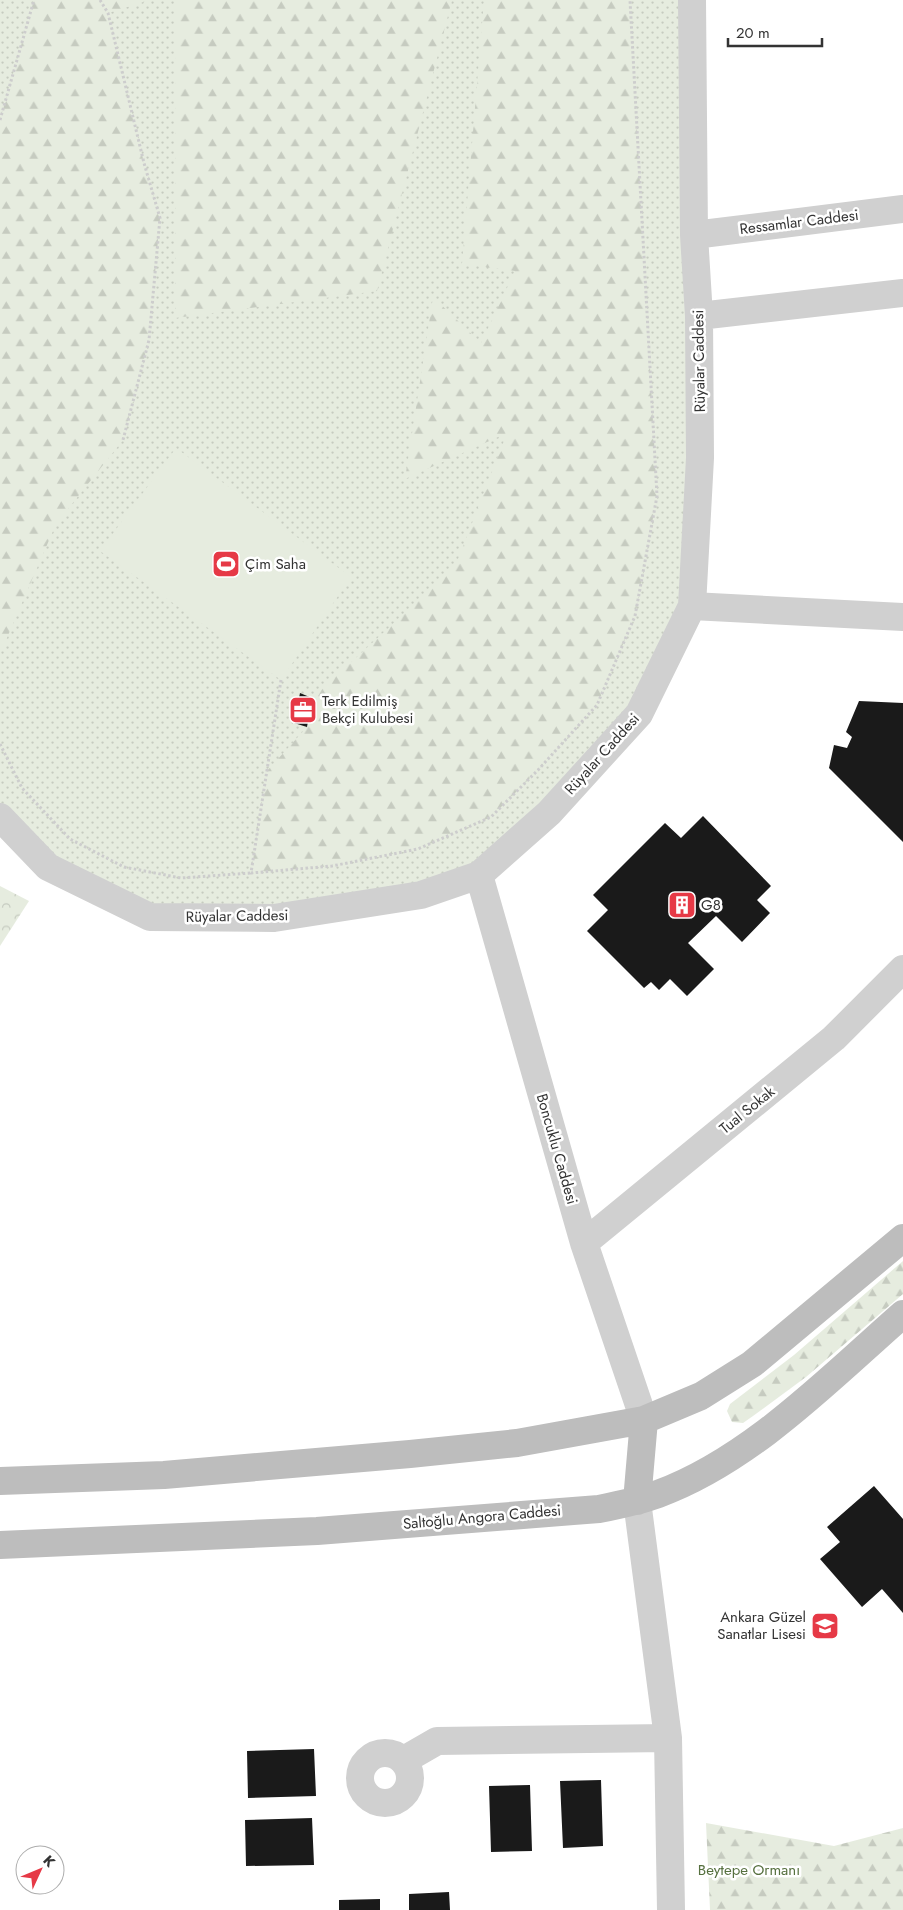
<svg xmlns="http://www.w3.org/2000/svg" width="903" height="1910" viewBox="0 0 903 1910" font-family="Jost,sans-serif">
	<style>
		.grass { fill: url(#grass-dots) }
		.forest { fill: url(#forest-firs) }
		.park { fill: url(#park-crowns) }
		.pitch { fill: #e6ecdf }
		.building { fill: #1a1a1a }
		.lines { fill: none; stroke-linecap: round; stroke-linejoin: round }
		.path { stroke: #cdcdcd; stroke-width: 3; stroke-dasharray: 2.5 2.5; stroke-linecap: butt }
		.street { stroke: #d0d0d0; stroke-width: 28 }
		.secondary { stroke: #bdbdbd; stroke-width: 28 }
		.labels { text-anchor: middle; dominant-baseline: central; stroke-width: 5; stroke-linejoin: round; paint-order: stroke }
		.street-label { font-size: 15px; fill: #333; stroke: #fff }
		.poi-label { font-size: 15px; fill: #333; stroke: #fff; text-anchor: start }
		.park-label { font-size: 15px; fill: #56703f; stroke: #fff }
	</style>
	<defs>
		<pattern id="grass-dots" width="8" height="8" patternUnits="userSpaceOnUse" patternTransform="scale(1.25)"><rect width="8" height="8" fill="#e6ecdf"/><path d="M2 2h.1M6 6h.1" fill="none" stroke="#c6cbc0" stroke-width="1.8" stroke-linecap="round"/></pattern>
		<pattern id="forest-firs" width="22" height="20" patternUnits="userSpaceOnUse" patternTransform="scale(1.25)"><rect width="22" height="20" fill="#e6ecdf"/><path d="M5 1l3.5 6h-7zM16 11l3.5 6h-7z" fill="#c6cbc0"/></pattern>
		<pattern id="park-crowns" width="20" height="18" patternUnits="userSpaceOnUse" patternTransform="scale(1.25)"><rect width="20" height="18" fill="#e6ecdf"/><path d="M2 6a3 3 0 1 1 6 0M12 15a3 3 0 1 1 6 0" fill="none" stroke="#c6cbc0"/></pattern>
	</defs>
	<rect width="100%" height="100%" fill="#fff"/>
	<path class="grass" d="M0,0H692V606L639,714L479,875L421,895L150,917L48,867L0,817Z"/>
	<path class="forest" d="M34,0H150L108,13L144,163L160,218L149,340L123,440L56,524L0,654V120Z
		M176,0H452L377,291L175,318Z
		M484,0H630L657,496L635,616L597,705L538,770L491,817L418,849L332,866L251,873L267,771L307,727L312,698L455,567L507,433L405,479L433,297L481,343L515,271L462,264Z
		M903,1261V1294L806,1377L753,1416L743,1423L732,1422L727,1411L730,1404L794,1355Z
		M706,1823L834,1846L903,1828V1910H710Z"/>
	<path class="park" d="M0,886L29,901L0,946Z"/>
	<path class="pitch" d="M176,448L351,577L281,680L100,551Z"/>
	<path class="building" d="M300,693L312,698L307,727L294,723Z
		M859,701L903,703V842L829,768L834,745L847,748L852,737L846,732Z
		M703,816L771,886L757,900L770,913L742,942L716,916L688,943L714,969L687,996L670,979L659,990L651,982L644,988L587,931L608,910L593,895L665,823L681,838Z
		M874,1486L903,1519V1613L882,1589L862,1607L820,1559L840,1542L827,1527Z
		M314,1749L316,1796L248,1798L247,1751Z
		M601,1780L603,1846L563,1848L560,1781Z
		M530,1785L532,1851L491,1852L489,1786Z
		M312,1818L314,1865L246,1866L245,1820Z
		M449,1892L450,1910H409V1894Z
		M380,1899V1910H339V1900Z"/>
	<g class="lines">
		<path class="path" d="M100,0L108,13L144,163L160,218L149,340L123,440
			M0,120L34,0
			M281,680L251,873L332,866L418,849L491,817L538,770L597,705L635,616L657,496L630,0
			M0,744L22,788L70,839L124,867L181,878L251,873"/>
		<path class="street" d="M694,235L903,209
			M699,316L903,293
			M692,606L903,617
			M0,817L48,867L150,917L274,918L421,895L479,875L549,813L639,714L692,606L700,458L699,316L694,235L692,0
			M479,875L584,1243L644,1420
			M584,1243L834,1038L903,969
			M637,1501L668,1738L671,1910
			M360 1778a25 25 0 1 1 50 0a25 25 0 1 1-50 0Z
			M404,1760L437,1741L668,1738"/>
		<path class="secondary" d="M0,1481L164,1475L410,1454L517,1443L644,1420L701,1396L752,1364L903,1238
			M637,1501L644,1420
			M0,1545L317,1531L599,1509C619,1505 639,1501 658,1494C751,1460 830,1378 903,1314"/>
	</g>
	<defs>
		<symbol id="stadium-square" viewBox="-11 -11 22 22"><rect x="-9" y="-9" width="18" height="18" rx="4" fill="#e63946" stroke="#fff"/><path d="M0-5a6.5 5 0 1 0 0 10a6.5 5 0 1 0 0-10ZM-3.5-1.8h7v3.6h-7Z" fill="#fff"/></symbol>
		<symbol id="office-square" viewBox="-11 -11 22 22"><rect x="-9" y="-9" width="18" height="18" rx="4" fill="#e63946" stroke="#fff"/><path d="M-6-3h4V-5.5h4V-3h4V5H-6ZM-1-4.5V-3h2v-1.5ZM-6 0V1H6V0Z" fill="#fff"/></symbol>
		<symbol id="building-square" viewBox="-11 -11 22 22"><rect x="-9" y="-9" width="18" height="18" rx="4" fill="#e63946" stroke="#fff"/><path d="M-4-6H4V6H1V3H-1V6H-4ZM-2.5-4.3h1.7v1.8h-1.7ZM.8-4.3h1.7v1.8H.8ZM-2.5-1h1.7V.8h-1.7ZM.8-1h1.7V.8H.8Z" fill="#fff"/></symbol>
		<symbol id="school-square" viewBox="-11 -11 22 22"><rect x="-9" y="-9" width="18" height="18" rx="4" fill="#e63946" stroke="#fff"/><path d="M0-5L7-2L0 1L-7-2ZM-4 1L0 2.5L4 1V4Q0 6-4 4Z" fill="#fff"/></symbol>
	</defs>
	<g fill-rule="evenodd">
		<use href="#stadium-square" x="210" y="548" width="32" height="32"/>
		<use href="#office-square" x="287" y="694" width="32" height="32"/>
		<use href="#building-square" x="666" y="889" width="32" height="32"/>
		<use href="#school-square" x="809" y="1610" width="32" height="32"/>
	</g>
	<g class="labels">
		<g class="street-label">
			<text transform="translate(799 222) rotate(-7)">Ressamlar Caddesi</text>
			<text transform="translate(699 361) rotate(-91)">Rüyalar Caddesi</text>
			<text transform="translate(602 754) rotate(-48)">Rüyalar Caddesi</text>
			<text transform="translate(237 916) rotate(-1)">Rüyalar Caddesi</text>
			<text transform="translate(747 1110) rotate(-39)">Tual Sokak</text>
			<text transform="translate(557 1149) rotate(74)">Boncuklu Caddesi</text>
			<text transform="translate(482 1517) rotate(-5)">Saltoğlu Angora Caddesi</text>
		</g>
		<g class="poi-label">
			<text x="245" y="564">Çim Saha</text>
			<text x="322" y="701">Terk Edilmiş<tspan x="322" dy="17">Bekçi Kulubesi</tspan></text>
			<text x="701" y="905">G8</text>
			<text x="806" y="1617" text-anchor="end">Ankara Güzel<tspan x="806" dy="17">Sanatlar Lisesi</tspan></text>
		</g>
		<g class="park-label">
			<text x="749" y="1870">Beytepe Ormanı</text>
		</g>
	</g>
	<g transform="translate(40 1870) rotate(46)"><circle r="24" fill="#ffffff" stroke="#adadad"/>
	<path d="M0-4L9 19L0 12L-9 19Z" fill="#e63946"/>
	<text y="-8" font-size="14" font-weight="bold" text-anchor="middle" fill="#333333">K</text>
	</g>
	<path d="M728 38v8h94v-8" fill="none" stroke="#333333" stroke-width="2.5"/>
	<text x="736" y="38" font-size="15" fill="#333333" stroke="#ffffff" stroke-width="4" paint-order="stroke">20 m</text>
</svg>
